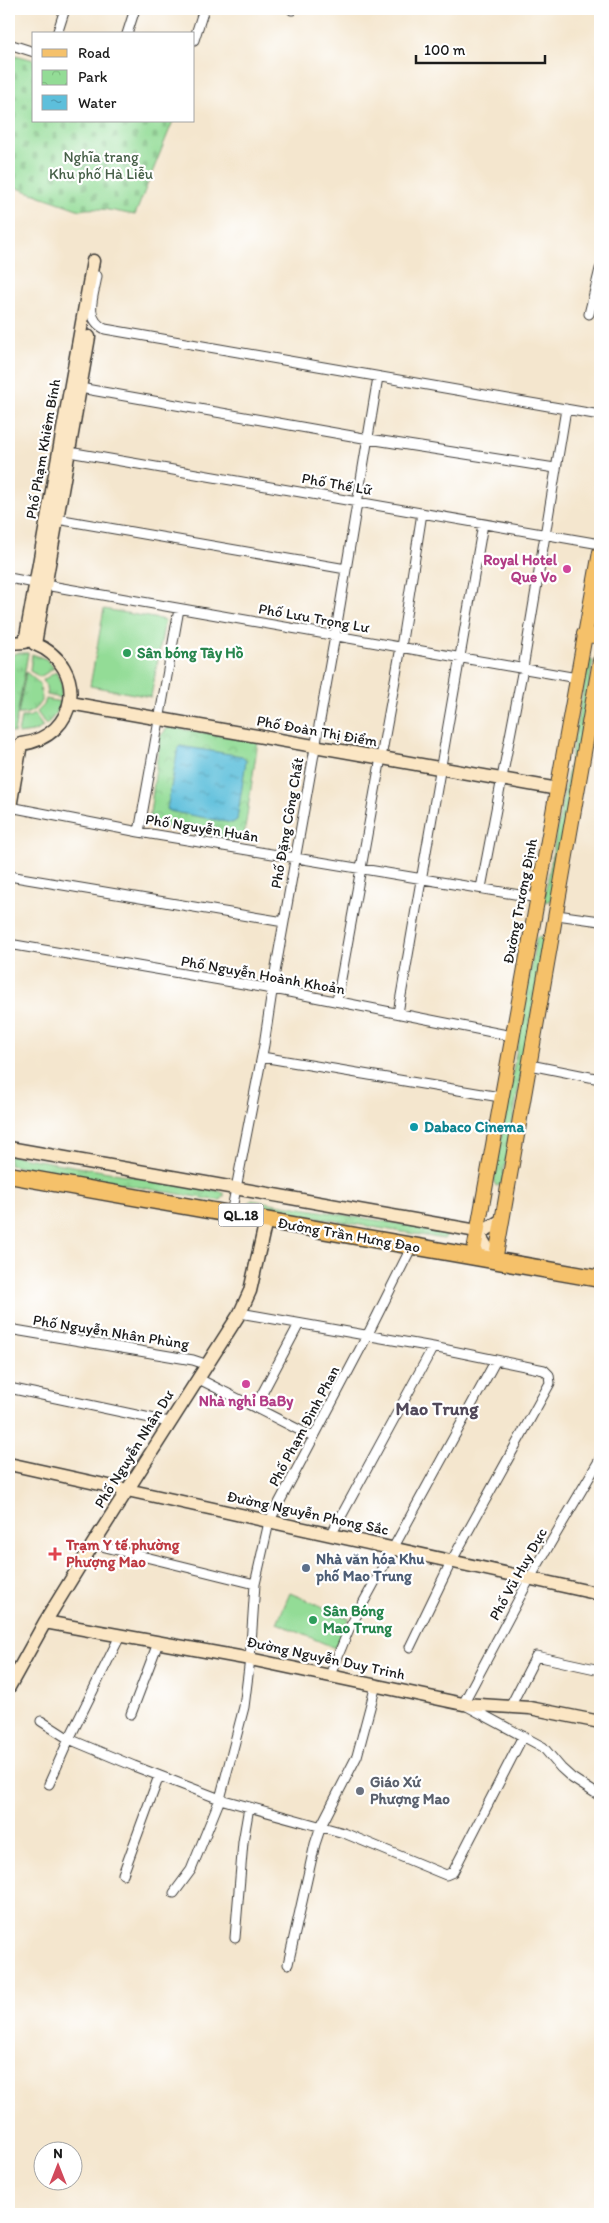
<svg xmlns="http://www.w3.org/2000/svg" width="609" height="2223" viewBox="0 0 609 2223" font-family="Itim,sans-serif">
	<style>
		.grass { fill: url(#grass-tufts); stroke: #587c59 }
		.cemetery { fill: url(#cemetery-stones); stroke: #587c59 }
		.park { fill: url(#park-crowns); stroke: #587c59 }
		.pitch { fill: #93dc96; stroke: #587c59 }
		.water { fill: url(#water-ripples); stroke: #3c6e7c }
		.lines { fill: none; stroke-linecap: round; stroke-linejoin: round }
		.street-casing { stroke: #3c3a37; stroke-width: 11 }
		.secondary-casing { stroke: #3c3a37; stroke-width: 15 }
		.primary-casing { stroke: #3c3a37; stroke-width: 16 }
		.highway-casing { stroke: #3c3a37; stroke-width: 19 }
		.street { stroke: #fff; stroke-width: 9 }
		.secondary { stroke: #fbe6c4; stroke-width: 12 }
		.primary { stroke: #f5c16b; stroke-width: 14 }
		.highway { stroke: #f5c16b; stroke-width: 16 }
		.hotel-dot { fill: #d1479c; stroke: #fff; stroke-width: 2 }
		.leisure-dot { fill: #2e9e5b; stroke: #fff; stroke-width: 2 }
		.culture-dot { fill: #0f9aa8; stroke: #fff; stroke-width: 2 }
		.health-dot { fill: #e0444e; stroke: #fff; stroke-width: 2 }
		.service-dot { fill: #5c6f8a; stroke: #fff; stroke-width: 2 }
		.worship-dot { fill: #6b7280; stroke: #fff; stroke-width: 2 }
		.labels { text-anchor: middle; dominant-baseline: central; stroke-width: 4.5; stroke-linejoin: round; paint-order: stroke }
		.shield { fill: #fff; stroke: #606060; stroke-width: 1 }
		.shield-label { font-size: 14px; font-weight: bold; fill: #1c1c1c }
		.park-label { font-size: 15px; fill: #465f47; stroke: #fff }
		.street-label { font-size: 15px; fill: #1c1c1c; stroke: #fff }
		.hotel-label { font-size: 15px; font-weight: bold; fill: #b23c85; stroke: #fff; text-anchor: end }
		.leisure-label { font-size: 15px; font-weight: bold; fill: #27864d; stroke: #fff; text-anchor: start }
		.culture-label { font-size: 15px; font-weight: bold; fill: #0d838f; stroke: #fff; text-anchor: start }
		.health-label { font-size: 15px; font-weight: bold; fill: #be3a42; stroke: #fff; text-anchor: start }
		.service-label { font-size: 15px; font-weight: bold; fill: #4e5e75; stroke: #fff; text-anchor: start }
		.worship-label { font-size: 15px; font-weight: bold; fill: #5b616d; stroke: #fff; text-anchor: start }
		.quarter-label { font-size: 18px; font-weight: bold; fill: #524a5b; stroke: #fff }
	</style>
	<defs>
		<pattern id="grass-tufts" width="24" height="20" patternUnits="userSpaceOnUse" patternTransform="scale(1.25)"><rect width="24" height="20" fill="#93dc96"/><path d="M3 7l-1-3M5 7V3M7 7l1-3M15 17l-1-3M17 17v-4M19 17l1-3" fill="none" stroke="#7ebc81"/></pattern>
		<pattern id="cemetery-stones" width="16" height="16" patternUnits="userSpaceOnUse" patternTransform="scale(1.25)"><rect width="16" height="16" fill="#93dc96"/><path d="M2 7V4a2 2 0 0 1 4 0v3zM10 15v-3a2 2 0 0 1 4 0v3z" fill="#7ebc81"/></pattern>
		<pattern id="park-crowns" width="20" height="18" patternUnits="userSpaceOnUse" patternTransform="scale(1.25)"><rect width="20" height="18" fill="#93dc96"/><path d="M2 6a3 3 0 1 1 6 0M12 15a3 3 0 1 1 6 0" fill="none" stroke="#7ebc81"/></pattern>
		<pattern id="water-ripples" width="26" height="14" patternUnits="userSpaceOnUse" patternTransform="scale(1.25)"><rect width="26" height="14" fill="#5dbfdb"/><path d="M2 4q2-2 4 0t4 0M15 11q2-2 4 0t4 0" fill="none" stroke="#4c9ab1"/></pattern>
	</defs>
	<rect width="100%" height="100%" fill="#fff"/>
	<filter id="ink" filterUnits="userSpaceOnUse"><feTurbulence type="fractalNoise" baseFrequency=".02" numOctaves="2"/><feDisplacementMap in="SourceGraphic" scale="10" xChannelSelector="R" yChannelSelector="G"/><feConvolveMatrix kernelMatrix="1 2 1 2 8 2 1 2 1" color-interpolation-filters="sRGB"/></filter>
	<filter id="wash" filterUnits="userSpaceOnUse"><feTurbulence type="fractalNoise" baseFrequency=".0096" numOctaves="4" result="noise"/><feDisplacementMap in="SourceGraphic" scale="20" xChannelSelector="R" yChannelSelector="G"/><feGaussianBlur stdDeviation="1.12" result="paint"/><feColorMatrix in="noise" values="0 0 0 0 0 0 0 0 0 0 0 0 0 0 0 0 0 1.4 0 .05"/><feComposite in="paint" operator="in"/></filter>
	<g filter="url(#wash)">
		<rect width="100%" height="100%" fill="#f4e6ce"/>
		<path class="grass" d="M17,653H28L14,733L9,732V656Z
			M32,654L46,659L54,668L40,677L30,671Z
			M589,659L593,661L551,900L545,902L544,899Z
			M26,672L40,684L42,699C37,709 30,715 18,714Z
			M56,672L62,685L61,698L47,695L46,686L43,680Z
			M46,699L61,702L56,714L46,725L37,712L44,705Z
			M34,714L43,727L33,732L18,734L21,717H29Z
			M540,937L544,940V944L502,1182L500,1185L496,1186L494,1182L495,1174L536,938Z
			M9,1155L219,1191L224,1193V1196L221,1200H214L9,1165Z
			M252,1200L445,1231L447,1236L444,1239L253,1207L249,1202Z"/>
		<path class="cemetery" d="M12,54L34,60V121H173L135,215C117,212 98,206 80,210L9,185V59Z"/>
		<path class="park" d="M168,727L258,741L243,842L170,829L149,821L160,737Z"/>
		<path class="pitch" d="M104,609L165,620L151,697L90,686Z
			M290,1593L349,1618L335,1648L277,1623Z"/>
		<path class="water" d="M180,746L242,756L246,761L237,820L232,823L169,811L167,809L178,748Z"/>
	</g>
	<g filter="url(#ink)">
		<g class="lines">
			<defs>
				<path id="street" d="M292,10V9
					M57,34L65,9
					M127,34L135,9
					M194,40L204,9
					M9,44L34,52
					M97,276C94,296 83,318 105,329L600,415
					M589,314L600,269
					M80,388L369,439L555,468
					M69,452L600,544
					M57,519L346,569
					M9,578L35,583
					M45,585L577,678
					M10,807L139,832L538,898
					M139,832L179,609
					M9,876L284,922
					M481,888L523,668L566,409
					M557,915L600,921
					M9,944L284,991L512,1036
					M337,1001L401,647L422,513
					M398,1013L483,524
					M262,1057L500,1097
					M530,1065L600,1079
					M231,1214L264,1045L274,978L335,636L378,377
					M240,1313L433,1347L544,1370L549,1375L550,1383L451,1562L410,1647
					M9,1329L193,1360L208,1365
					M199,1379L313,1437
					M9,1388L169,1422
					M255,1407L299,1324
					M600,1459L530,1578L463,1704L543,1747L561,1768L572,1778L600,1796
					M331,1535L433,1347
					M93,1544L255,1584
					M330,1675L349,1629L496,1360
					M510,1707L536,1656L600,1670
					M131,1714L158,1643
					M41,1721L69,1739L134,1766L220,1799L344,1833L446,1875L453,1872L523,1736
					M49,1784L69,1739L120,1636
					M123,1874L159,1776
					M174,1893L191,1870L220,1799L244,1707L250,1659L255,1584L269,1522L367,1336L412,1246
					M235,1938L243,1842L249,1807
					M288,1964L315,1844L321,1826L357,1756L376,1685"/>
				<path id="secondary" d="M9,643L25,642L93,261
					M70,703L558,789
					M9,813L21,744C79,737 89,666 35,644L89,337
					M9,1148L477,1231L487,1229L502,1220
					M477,1231L495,1261
					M9,1464L600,1594
					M45,1622L250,1659L463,1704L530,1708L600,1722
					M9,1687L45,1622L93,1544L240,1313L250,1291L266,1220"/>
				<path id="primary" d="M584,634L600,637
					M473,1256L600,552
					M495,1261L600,661"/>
				<path id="highway" d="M9,1175L600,1279"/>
			</defs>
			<use href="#street" class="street-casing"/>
			<use href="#secondary" class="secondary-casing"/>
			<use href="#primary" class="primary-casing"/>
			<use href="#highway" class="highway-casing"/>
			<use href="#street" class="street"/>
			<use href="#secondary" class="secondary"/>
			<use href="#primary" class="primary"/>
			<use href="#highway" class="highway"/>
		</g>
	</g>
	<g class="hotel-dot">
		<circle cx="567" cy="569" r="5"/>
		<circle cx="246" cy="1384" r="5"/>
	</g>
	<g class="leisure-dot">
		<circle cx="127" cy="653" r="5"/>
		<circle cx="313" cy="1620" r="5"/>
	</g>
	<circle class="culture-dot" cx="414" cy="1127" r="5"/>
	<path class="health-dot" d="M52.5 1546.5h5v5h5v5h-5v5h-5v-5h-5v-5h5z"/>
	<circle class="service-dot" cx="306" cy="1568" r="5"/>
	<circle class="worship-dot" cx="360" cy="1791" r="5"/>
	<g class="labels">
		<rect class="shield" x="218.5" y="1203.5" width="45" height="23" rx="4"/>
		<g class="shield-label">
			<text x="241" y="1215">QL.18</text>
		</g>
		<g class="park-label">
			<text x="101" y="157">Nghĩa trang<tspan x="101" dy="17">Khu phố Hà Liễu</tspan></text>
		</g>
		<g class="street-label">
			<text transform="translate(43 449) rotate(-80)">Phố Phạm Khiêm Bính</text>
			<text transform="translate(337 484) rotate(10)">Phố Thế Lữ</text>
			<text transform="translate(314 618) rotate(10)">Phố Lưu Trọng Lư</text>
			<text transform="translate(317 731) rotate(10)">Phố Đoàn Thị Điểm</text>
			<text transform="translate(287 823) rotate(-80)">Phố Đặng Công Chất</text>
			<text transform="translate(202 828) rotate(9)">Phố Nguyễn Huân</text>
			<text transform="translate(520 901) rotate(-79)">Đường Trương Định</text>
			<text transform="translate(263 975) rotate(10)">Phố Nguyễn Hoành Khoản</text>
			<text transform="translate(349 1235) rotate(10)">Đường Trần Hưng Đạo</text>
			<text transform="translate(111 1332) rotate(9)">Phố Nguyễn Nhân Phùng</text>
			<text transform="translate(304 1426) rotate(-62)">Phố Phạm Đình Phan</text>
			<text transform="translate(134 1449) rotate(-58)">Phố Nguyễn Nhân Dư</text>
			<text transform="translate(308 1513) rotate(12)">Đường Nguyễn Phong Sắc</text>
			<text transform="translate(518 1574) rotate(-61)">Phố Vũ Huy Dực</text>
			<text transform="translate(326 1658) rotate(12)">Đường Nguyễn Duy Trinh</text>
		</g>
		<g class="hotel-label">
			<text x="557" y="560">Royal Hotel<tspan x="557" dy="17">Que Vo</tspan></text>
			<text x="246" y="1401" text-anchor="middle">Nhà nghỉ BaBy</text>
		</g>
		<g class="leisure-label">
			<text x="137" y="653">Sân bóng Tây Hồ</text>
			<text x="323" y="1611">Sân Bóng<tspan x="323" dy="17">Mao Trung</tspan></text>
		</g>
		<g class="culture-label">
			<text x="424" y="1127">Dabaco Cinema</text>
		</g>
		<g class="health-label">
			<text x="66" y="1545">Trạm Y tế phường<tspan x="66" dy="17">Phượng Mao</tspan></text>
		</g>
		<g class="service-label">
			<text x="316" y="1559">Nhà văn hóa Khu<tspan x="316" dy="17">phố Mao Trung</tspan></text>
		</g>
		<g class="worship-label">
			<text x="370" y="1782">Giáo Xứ<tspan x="370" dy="17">Phượng Mao</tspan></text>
		</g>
		<g class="quarter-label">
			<text x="437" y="1409">Mao Trung</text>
		</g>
	</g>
	<rect width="609" height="2223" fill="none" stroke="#fff" stroke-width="30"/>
	<rect x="32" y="32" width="162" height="90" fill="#ffffff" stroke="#a4a4a4"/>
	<rect x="42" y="49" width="25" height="8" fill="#f5c16b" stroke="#a4a4a4"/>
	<text x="78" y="58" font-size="15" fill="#1c1c1c">Road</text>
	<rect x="42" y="70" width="25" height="15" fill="url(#park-crowns)" stroke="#a4a4a4"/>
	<text x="78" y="82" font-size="15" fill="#1c1c1c">Park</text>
	<rect x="42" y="95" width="25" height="15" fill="url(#water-ripples)" stroke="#a4a4a4"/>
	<text x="78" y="108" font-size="15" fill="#1c1c1c">Water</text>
	<g transform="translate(58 2166)"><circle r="24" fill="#ffffff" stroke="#a4a4a4"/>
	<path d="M0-4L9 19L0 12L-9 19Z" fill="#d1495b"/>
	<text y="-8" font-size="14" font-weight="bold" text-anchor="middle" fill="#1c1c1c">N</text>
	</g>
	<path d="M416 55v8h129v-8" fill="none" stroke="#1c1c1c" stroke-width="2.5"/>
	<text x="424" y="55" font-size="15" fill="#1c1c1c" stroke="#ffffff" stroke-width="4" paint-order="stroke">100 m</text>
</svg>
